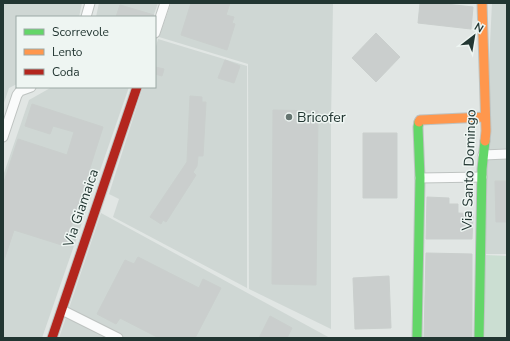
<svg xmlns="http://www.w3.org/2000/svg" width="510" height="341" viewBox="0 0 510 341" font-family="'Nunito Sans',sans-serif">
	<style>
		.built { fill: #cfd7d4 }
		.green { fill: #cbded2 }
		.building { fill: #cacecd; stroke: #cacfcd }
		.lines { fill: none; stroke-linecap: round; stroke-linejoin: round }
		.street-casing { stroke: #bec3c1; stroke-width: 11 }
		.fast-casing { stroke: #bec3c1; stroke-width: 11 }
		.slow-casing { stroke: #bec3c1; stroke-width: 11 }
		.jam-casing { stroke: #bec3c1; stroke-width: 11 }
		.street { stroke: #fafbfb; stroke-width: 9 }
		.fast { stroke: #63d668; stroke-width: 9 }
		.slow { stroke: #ff974d; stroke-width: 9 }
		.jam { stroke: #b3261e; stroke-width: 9 }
		.poi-dot { fill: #657470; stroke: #eef5f2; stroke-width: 1.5 }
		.labels { text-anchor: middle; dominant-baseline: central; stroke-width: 3; stroke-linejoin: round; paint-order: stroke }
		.poi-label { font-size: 14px; fill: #223632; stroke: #eef5f2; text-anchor: start }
		.street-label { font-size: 14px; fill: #223632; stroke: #eef5f2 }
	</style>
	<rect width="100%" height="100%" fill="#e1e6e4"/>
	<path class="built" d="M3,3H82L79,17H17V84L9,88L3,106Z
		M99,3H158L153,17H96Z
		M171,3H333L331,121V329L249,289L248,64L159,37Z
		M492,3H507V254H485L484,166Z
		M158,39L247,66V288L113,217L119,199L109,194L143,87H155V50Z
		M52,87H129L42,338H3V176L29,100Z
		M101,213L330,338H59Z"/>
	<path class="green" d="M485,255L507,256V338H485Z"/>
	<path class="building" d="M191,3H230L226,15L234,17L232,23L235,24L227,50L181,35Z
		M420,3H437L473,7L471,29L418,23Z
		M120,5L154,15V17H116Z
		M376,33L400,57L376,82L352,58Z
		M225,60L240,66L234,83L218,78Z
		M155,67L164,69L162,76L155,74Z
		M190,96L202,97V102H206L203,156H198L197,166L193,172L196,175L166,222L163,220L161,224L150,217L187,162Z
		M32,104L103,127L65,246L14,230L4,260H3V185L18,139L67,155L74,132L53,126L50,134L25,126Z
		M273,110L318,111L316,285L272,284Z
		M363,133H397V198H363Z
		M495,181H507V222H496Z
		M427,197L449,198V204H458V213L473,214L472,239H426Z
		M426,253L472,254V338H424Z
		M138,257L199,288L203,279L221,288L195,338H159L120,318L116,324L97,314L125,260L134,264Z
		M389,276L391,328L355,329L353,278Z
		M270,316L292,328L287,338H259Z"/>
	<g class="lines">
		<defs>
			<path id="street" d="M86,17L90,3
				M155,33L165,3
				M3,137L17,95L20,91L31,87
				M483,155L507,154
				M420,178L482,177
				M62,310L118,338"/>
			<path id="fast" d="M417,338L420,178L418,127L419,122
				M479,338L482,169L485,141"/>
			<path id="slow" d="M482,3L486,131L485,141
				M419,122L420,120L485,117"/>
			<path id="jam" d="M52,338L137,87"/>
		</defs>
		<use href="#street" class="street-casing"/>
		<use href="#fast" class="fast-casing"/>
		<use href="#slow" class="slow-casing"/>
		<use href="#jam" class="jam-casing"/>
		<use href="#street" class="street"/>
		<use href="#fast" class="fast"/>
		<use href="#slow" class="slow"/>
		<use href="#jam" class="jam"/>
	</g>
	<circle class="poi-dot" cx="289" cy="117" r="4"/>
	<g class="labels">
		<g class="poi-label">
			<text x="297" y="117">Bricofer</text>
		</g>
		<g class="street-label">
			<text transform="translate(469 170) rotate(-88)">Via Santo Domingo</text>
			<text transform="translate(81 208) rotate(-71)">Via Giamaica</text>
		</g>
	</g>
	<rect width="510" height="341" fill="none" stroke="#223632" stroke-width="8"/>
	<rect x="16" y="16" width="140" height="72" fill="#eef5f2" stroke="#9ca9a5"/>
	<rect x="24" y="29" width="20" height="6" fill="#63d668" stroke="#9ca9a5"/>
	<text x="52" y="36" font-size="12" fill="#223632">Scorrevole</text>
	<rect x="24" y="49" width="20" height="6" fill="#ff974d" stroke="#9ca9a5"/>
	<text x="52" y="56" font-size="12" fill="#223632">Lento</text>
	<rect x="24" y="69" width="20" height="6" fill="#b3261e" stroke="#9ca9a5"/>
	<text x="52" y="76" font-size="12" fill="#223632">Coda</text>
	<g transform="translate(474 36) rotate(31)" stroke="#eef5f2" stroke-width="3" paint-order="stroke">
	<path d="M0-3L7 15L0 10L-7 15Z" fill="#223632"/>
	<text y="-6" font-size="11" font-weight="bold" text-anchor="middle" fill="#223632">N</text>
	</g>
</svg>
